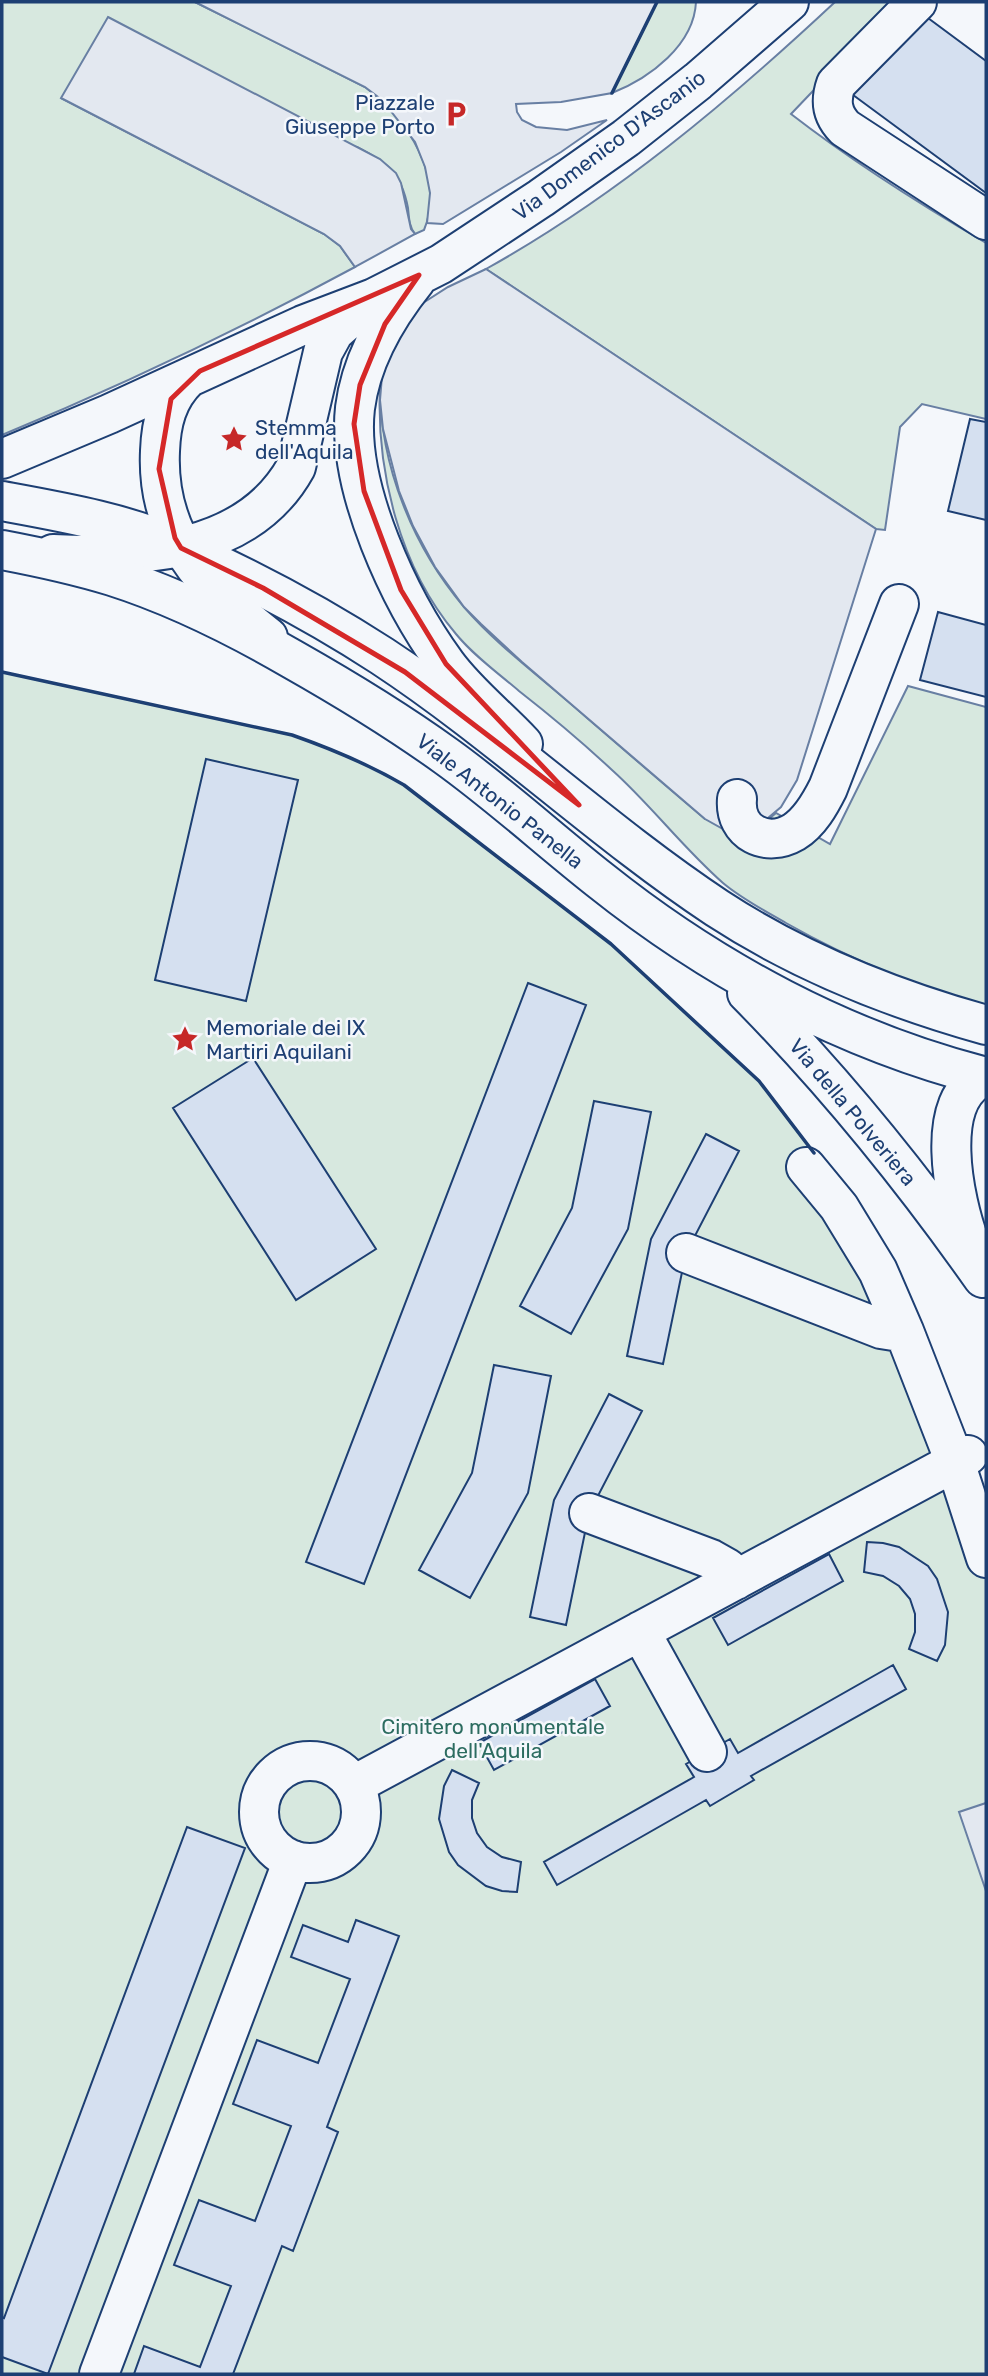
<svg xmlns="http://www.w3.org/2000/svg" width="988" height="2376" viewBox="0 0 988 2376" font-family="Rubik,sans-serif">
	<style>
		.green { fill: #d7e8df; stroke: #687fa3; stroke-width: 2 }
		.parking { fill: #e3e8f0; stroke: #687fa3; stroke-width: 2 }
		.building { fill: #d5e0f0; stroke: #1d3f73; stroke-width: 2 }
		.lines { fill: none; stroke-linecap: round; stroke-linejoin: round }
		.minor-casing { stroke: #1d3f73; stroke-width: 42 }
		.major-casing { stroke: #1d3f73; stroke-width: 42 }
		.minor { stroke: #f4f7fb; stroke-width: 38 }
		.major { stroke: #f4f7fb; stroke-width: 38 }
		.wall { stroke: #1d3f73; stroke-width: 3.5 }
		.marked { fill: none; stroke: #d62828; stroke-width: 5; stroke-linejoin: round }
		.labels { text-anchor: middle; dominant-baseline: central; stroke-width: 5; stroke-linejoin: round; paint-order: stroke }
		.poi-label { font-size: 21px; fill: #1d3f73; stroke: #f4f7fb; text-anchor: start }
		.street-label { font-size: 21px; fill: #1d3f73; stroke: #f4f7fb }
		.park-label { font-size: 21px; fill: #2c6c60; stroke: #f4f7fb }
	</style>
	<rect width="100%" height="100%" fill="#f4f7fb"/>
	<path class="green" d="M2,2H195L365,87C407,119 446,176 424,230L415,234C409,227 409,217 408,208C401,172 388,163 357,147L61,98L324,234L340,246L355,267C240,329 123,385 2,435Z
		M657,2H696C694,45 650,78 612,93Z
		M835,2H898L791,114C853,162 918,203 986,243V419L922,404L900,427L885,530L876,529L486,269C615,197 728,102 835,2Z
		M380,386C380,466 413,547 464,607C495,643 535,673 571,704C615,742 660,781 705,819L770,818L776,813L830,844L908,686L986,707V1005C916,987 848,958 786,923C765,911 742,899 723,883C683,848 651,805 612,770C582,742 551,716 519,691C498,673 474,656 456,634C400,568 376,472 380,386Z
		M2,672L292,735C332,749 368,764 404,785L611,944L759,1081L886,1248L986,1508V2374H2Z"/>
	<path class="parking" d="M195,2H657L612,93L561,102L516,104L517,112L522,120L536,127L567,130L607,120L561,152L443,224L427,223L430,193L425,167L415,142L382,100L365,87Z
		M108,17L380,159L396,173L401,183L411,229L415,234L355,267L340,246L324,234L61,98Z
		M486,269L876,529L797,780L781,807L762,823L733,830L723,829L705,819L522,662L481,624L464,607L435,567L413,526L399,491L383,429L380,400L383,364L408,317L423,303L448,287Z
		M986,1803V1891L959,1812Z"/>
	<path class="building" d="M928,18L986,61V193L849,92Z
		M970,419L986,422V520L948,511Z
		M938,612L986,625V697L920,680Z
		M206,759L298,780L246,1001L155,980Z
		M528,983L586,1005L364,1584L306,1562Z
		M253,1058L376,1249L296,1300L173,1108Z
		M594,1101L651,1112L628,1229L571,1334L520,1306L572,1208Z
		M706,1134L739,1151L686,1253L663,1364L627,1356L651,1239Z
		M494,1365L551,1376L528,1493L470,1598L419,1570L472,1473Z
		M609,1394L642,1411L589,1513L566,1625L530,1617L554,1500Z
		M867,1542L883,1543L899,1547L928,1566L937,1579L948,1612L945,1645L937,1661L909,1649L915,1632V1614L910,1599L899,1586L883,1576L864,1572Z
		M829,1554L843,1581L728,1645L713,1618Z
		M893,1665L906,1689L751,1776L754,1780L710,1806L706,1800L557,1885L544,1862L694,1777L686,1764L730,1739L738,1753Z
		M595,1679L610,1706L494,1770L479,1743Z
		M452,1770L479,1783L472,1800V1818L477,1833L487,1847L502,1857L521,1862L517,1892L502,1891L486,1886L458,1865L449,1852L439,1819L444,1786Z
		M187,1827L245,1848L48,2374L2,2357V2317L4,2318Z
		M356,1920L399,1936L327,2127L338,2132L293,2251L282,2246L233,2374H134L144,2346L200,2367L231,2286L174,2265L199,2200L255,2221L291,2126L233,2104L257,2040L318,2063L350,1979L291,1957L303,1925L348,1942Z"/>
	<g class="lines">
		<defs>
			<path id="minor" d="M917,2L836,84C830,101 832,115 845,128L986,220
				M416,280C387,316 361,361 355,408C346,487 400,601 446,664C468,694 498,717 523,744
				M188,378C167,398 161,423 160,451C156,535 204,588 268,637
				M2,459L109,414L303,325L374,298L441,264L541,198L626,138L698,81L789,2
				M53,554C140,558 248,554 296,467L323,352L334,332L361,308
				M737,799C734,833 767,848 794,832C810,822 820,804 828,788L899,604
				M806,1167L839,1207L878,1271L904,1331L955,1462L986,1558
				M686,1253L881,1329L900,1332L904,1331
				M589,1513L711,1559L727,1568L736,1580
				M640,1631L707,1752
				M259 1812a51 51 0 1 1 102 0a51 51 0 1 1-102 0Z
				M354,1785L968,1455
				M99,2374L293,1860"/>
			<path id="major" d="M2,501C62,512 126,523 182,548C251,579 319,615 382,656C499,733 601,831 717,908C798,961 893,999 986,1025
				M2,550C39,557 76,565 112,576C175,596 235,626 292,659C345,689 396,720 446,756C499,794 548,839 600,880C714,971 845,1041 986,1077
				M747,993C834,1081 911,1176 983,1278
				M970,1243C954,1201 931,1096 986,1076"/>
		</defs>
		<use href="#minor" class="minor-casing"/>
		<use href="#major" class="major-casing"/>
		<use href="#minor" class="minor"/>
		<use href="#major" class="major"/>
		<path class="wall" d="M612,93L657,2
			M2,672L292,735C332,749 368,764 404,785L611,944L759,1081L814,1153"/>
	</g>
	<path class="marked" d="M419,275L385,324L360,385L354,424L364,491L401,590L446,664L579,805L405,672L263,588L181,548L175,538L159,469L171,399L200,371Z"/>
	<defs>
		<symbol id="parking-bare" viewBox="-9 -9 18 18"><path d="M-3.5-5.5H1a3.5 3.5 0 0 1 0 7H-1V5.5H-3.5ZM-1-3.4V-.6H.8a1.4 1.4 0 0 0 0-2.8Z" fill="#c62828" stroke="#f4f7fb" stroke-width="2.5" paint-order="stroke"/></symbol>
		<symbol id="sight-bare" viewBox="-9 -9 18 18"><path d="M0-6L1.8-2.2L6-1.7L2.9 1.2L3.7 5.4L0 3.3L-3.7 5.4L-2.9 1.2L-6-1.7L-1.8-2.2Z" fill="#c62828" stroke="#f4f7fb" stroke-width="2.5" paint-order="stroke"/></symbol>
	</defs>
	<g fill-rule="evenodd">
		<use href="#parking-bare" x="437" y="95" width="38" height="38"/>
		<use href="#sight-bare" x="215" y="420" width="38" height="38"/>
		<use href="#sight-bare" x="166" y="1020" width="38" height="38"/>
	</g>
	<g class="labels">
		<g class="poi-label">
			<text x="435" y="102" text-anchor="end">Piazzale<tspan x="435" dy="24">Giuseppe Porto</tspan></text>
			<text x="255" y="427">Stemma<tspan x="255" dy="24">dell'Aquila</tspan></text>
			<text x="206" y="1027">Memoriale dei IX<tspan x="206" dy="24">Martiri Aquilani</tspan></text>
		</g>
		<g class="street-label">
			<text transform="translate(609 145) rotate(-37)">Via Domenico D'Ascanio</text>
			<text transform="translate(500 801) rotate(38)">Viale Antonio Panella</text>
			<text transform="translate(853 1112) rotate(50)">Via della Polveriera</text>
		</g>
		<g class="park-label">
			<text x="493" y="1726">Cimitero monumentale<tspan x="493" dy="24">dell'Aquila</tspan></text>
		</g>
	</g>
	<rect width="988" height="2376" fill="none" stroke="#1d3f73" stroke-width="7"/>
</svg>
